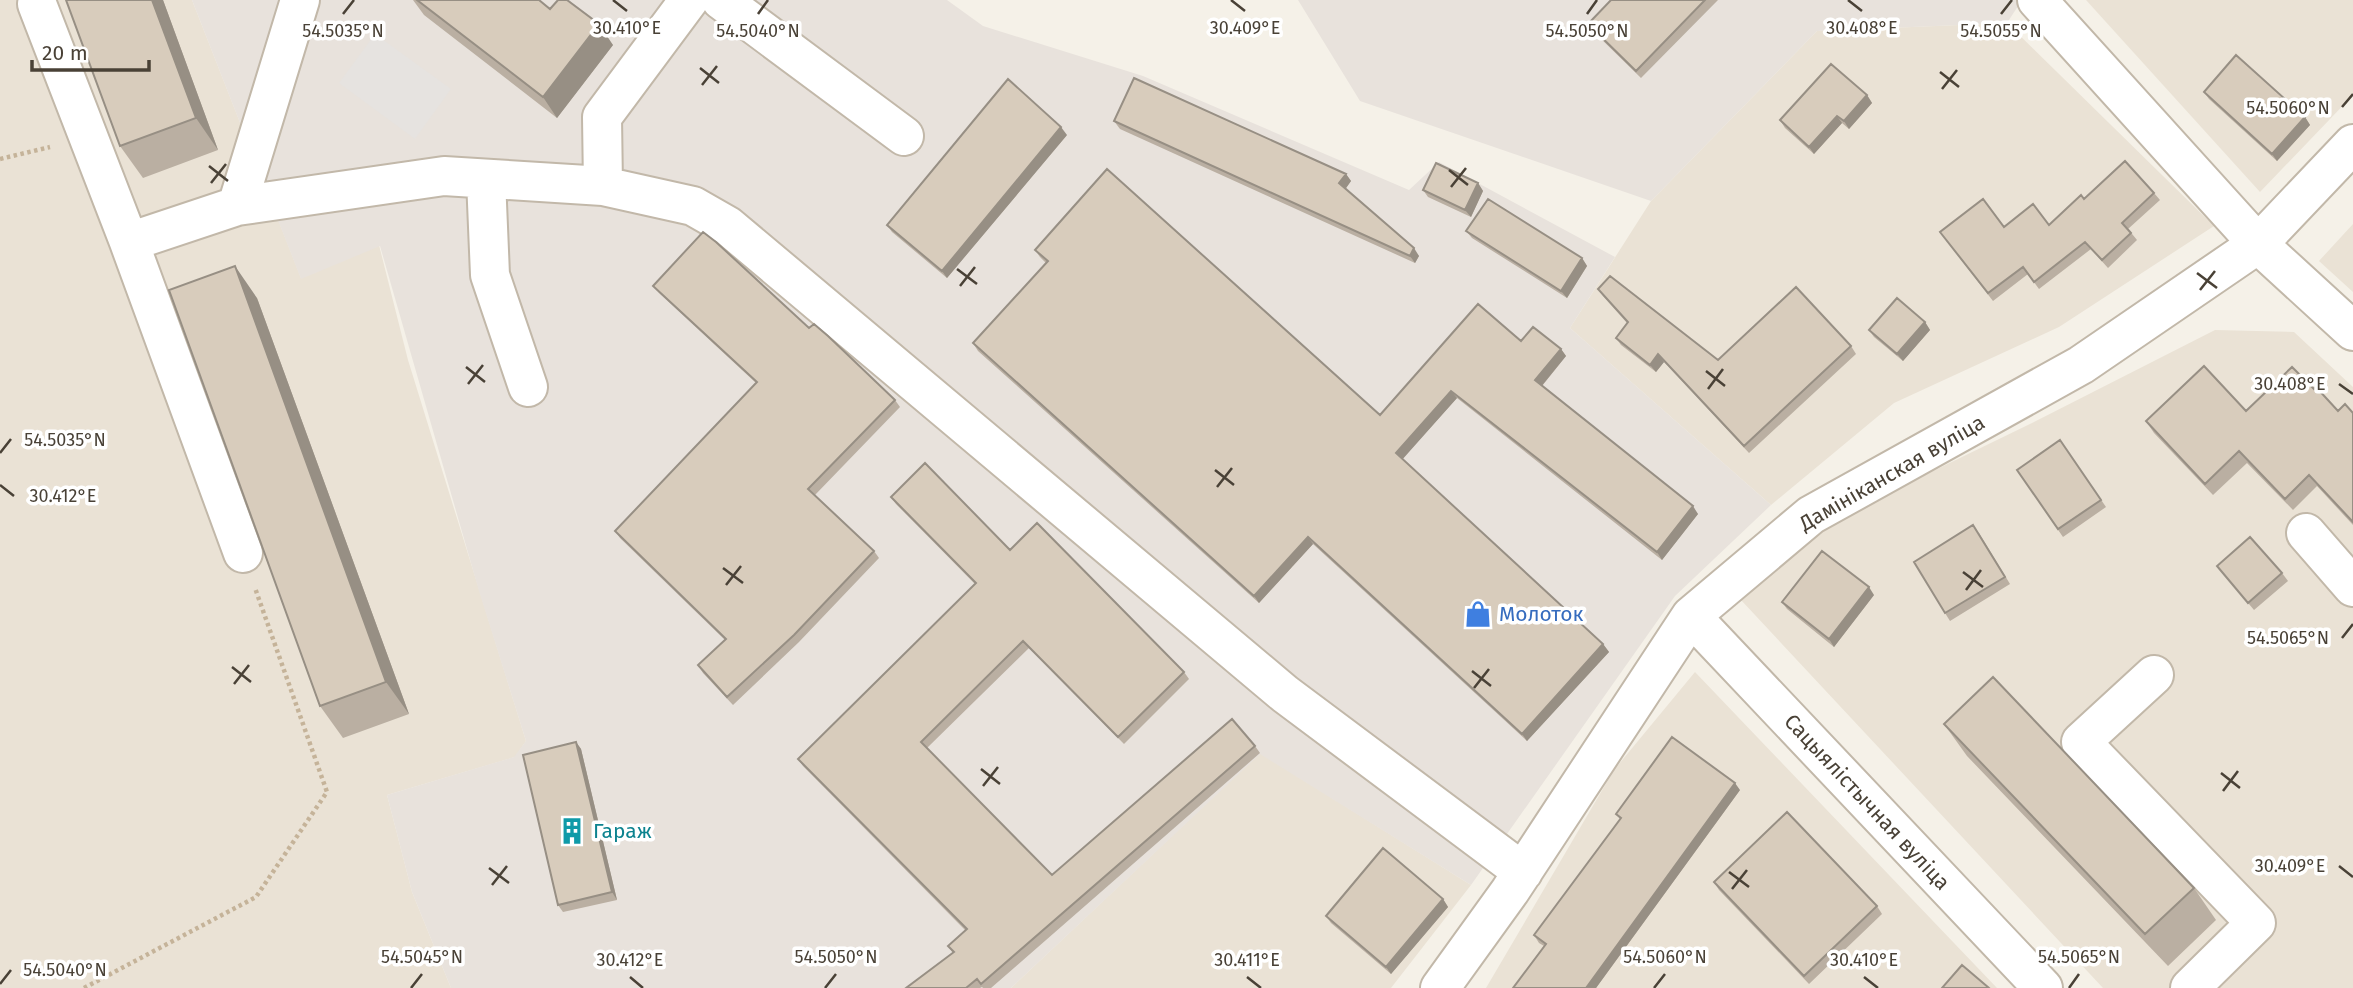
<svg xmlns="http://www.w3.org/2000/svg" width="2353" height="988" viewBox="0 0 2353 988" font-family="'Fira Sans',sans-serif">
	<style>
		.residential { fill: #eae2d5 }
		.industrial { fill: #e8e2dc }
		.parking { fill: #e6e3e0 }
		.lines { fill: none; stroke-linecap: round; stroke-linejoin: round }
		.minor-casing { stroke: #c2b8a9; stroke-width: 42 }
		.path { stroke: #c5b399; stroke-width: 4.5; stroke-dasharray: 3.5 3.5; stroke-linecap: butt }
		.minor { stroke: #fff; stroke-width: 38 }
		.wall { fill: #baafa2 }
		.shaded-wall { fill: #978f84 }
		.building { fill: #d8ccbc; stroke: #978f84; stroke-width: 2 }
		.ticks { fill: none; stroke: #494136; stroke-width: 2.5 }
		.labels { text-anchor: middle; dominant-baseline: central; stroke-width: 7; stroke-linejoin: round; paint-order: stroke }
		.street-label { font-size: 21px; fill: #494136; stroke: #fff }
		.shop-label { font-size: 21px; fill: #366cbe; stroke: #fff; text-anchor: start }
		.culture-label { font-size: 21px; fill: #0d838f; stroke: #fff; text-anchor: start }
		.ticks-label { font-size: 18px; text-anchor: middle; fill: #494136; stroke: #fff; stroke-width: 7; stroke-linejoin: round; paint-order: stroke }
	</style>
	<rect width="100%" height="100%" fill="#f5f1e8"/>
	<path class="residential" d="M0,0H192L301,278L379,245L408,360L526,741L515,757L387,795L412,892L451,988H0Z
		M2086,0H2353V95L2260,192Z
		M2007,23L2214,226L2059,327L1894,403L1771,505L1570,328L1651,201L1817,31Z
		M2353,224V292L2319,261Z
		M2215,330L2294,332L2353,387V988H2103L1741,600L1826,523L2032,423Z
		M1695,672L1997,988H1486L1614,770Z
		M1260,753L1471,885L1391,988H1011Z"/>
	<path class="industrial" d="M192,0H947L983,26L1143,76L1409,190L1439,162L1615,257L1570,328L1771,505L1675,596L1471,885L1260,754L1011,988H451L412,892L387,795L514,757L526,741L479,591L380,246L301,279Z
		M1298,0H2022L2007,23L1817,31L1651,201L1360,101Z"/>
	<path class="parking" d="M375,34L451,89L415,139L339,83Z"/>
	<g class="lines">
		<defs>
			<path id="minor" d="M721,0L904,136
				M2037,0L2258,244L2353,331
				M37,4L129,242L237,206L444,176L603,186L693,206L728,226L1285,694L1523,872
				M486,179L490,275L528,387
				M603,186L602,117L689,0
				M237,206L300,0
				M129,242L243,553
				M2306,533L2353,587
				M1691,616L2043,988
				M2154,675L2081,742L2256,923L2190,988
				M1440,988L1510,891L1691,616L1811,515L2081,365L2258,244L2353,144"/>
		</defs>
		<use href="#minor" class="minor-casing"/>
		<path class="path" d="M0,159L50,147
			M84,988L256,897L327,792L255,588"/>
		<use href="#minor" class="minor"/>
	</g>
	<path class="wall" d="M163,0L218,150L143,178L120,146Z
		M413,0H539L550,9L613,45L557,118L424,15Z
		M1611,0H1718L1641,78L1593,31L1588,24Z
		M2204,92L2305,117L2310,125L2277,161L2209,99Z
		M1867,95L1872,103L1849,129L1842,123L1814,154L1785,128L1780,120Z
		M1114,121L1346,174L1351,181L1345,189L1419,256L1415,263L1120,129Z
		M1067,135L947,278L892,232L887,225Z
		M1478,183L1483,191L1471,217L1428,197L1423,190Z
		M2154,193L2160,200L2128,229L2137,240L2108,268L2091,249L2039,289L2028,274L1993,301L1946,240L2004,227L2049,225L2084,199Z
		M1466,231L1582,258L1587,266L1567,298L1472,238Z
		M1035,250L1380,415L1521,341L1561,349L1566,356L1542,386L1698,514L1662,560L1457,398L1402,459L1603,644L1609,652L1527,741L1313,544L1259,603L978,351L973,343L1046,263L1040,257Z
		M653,286L809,328L895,400L900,407L815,495L874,551L879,558L799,642L733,705L703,673L698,665L725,640L620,538L615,531L756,383L659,293Z
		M1598,289L1718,360L1851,346L1856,354L1749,453L1664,362L1656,372L1621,345L1616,338L1627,323L1603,296Z
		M257,298L409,714L343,738L320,706Z
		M1925,322L1930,330L1903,361L1874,337L1869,330Z
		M2314,389L2338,411L2353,413V525L2317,486L2293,510L2247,463L2213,495L2154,433L2146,421L2246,411Z
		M2060,440L2106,507L2063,537L2017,470Z
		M891,497L1010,550L1184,672L1189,679L1124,744L1029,648L927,748L1052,875L1255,746L1260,753L991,988H983L982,987L980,988H906L953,953L948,946L966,931L803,766L798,759L975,584L896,504Z
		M1979,533L2010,584L1950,621L1945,613Z
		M2217,566L2282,573L2288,581L2254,610Z
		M1874,595L1834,647L1787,609L1782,602Z
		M1944,724L2194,888L2216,920L2168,966L1967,756Z
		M576,742L581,749L617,900L563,912L558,905Z
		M1740,790L1596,988H1513L1544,946L1539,943L1534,935L1620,819L1616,814Z
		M1714,882L1877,906L1882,914L1809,984L1719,890Z
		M1443,899L1448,907L1391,974L1331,923L1326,916Z"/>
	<path class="shaded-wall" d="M152,0H163L218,150L196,118Z
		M599,24L613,45L557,118L543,97Z
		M1867,95L1872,103L1849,129L1844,121Z
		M1837,116L1842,123L1814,154L1809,147Z
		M2305,117L2310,125L2277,161L2272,154Z
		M1061,127L1067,135L947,278L942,271Z
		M1346,174L1351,181L1344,191L1339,183Z
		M1478,183L1483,191L1471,217L1465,210Z
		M1414,248L1419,256L1415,263L1410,256Z
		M1582,258L1587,266L1567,298L1561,291Z
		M235,266L257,298L409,714L386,682Z
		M1925,322L1930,330L1903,361L1897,354Z
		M1561,349L1566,356L1540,388L1535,380Z
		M1658,354L1664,362L1656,372L1650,365Z
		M1451,391L1457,398L1401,461L1396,453Z
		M1693,506L1698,514L1662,560L1657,552Z
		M1308,537L1313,544L1259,603L1254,596Z
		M1869,587L1874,595L1834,647L1829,639Z
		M1603,644L1609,652L1527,741L1522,734Z
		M576,742L581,749L617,900L612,892Z
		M1735,783L1740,790L1596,988H1586Z
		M1443,899L1448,907L1391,974L1386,967Z"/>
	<path class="building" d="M66,0H152L196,118L120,146Z
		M417,0H539L550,9L558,0H567L599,24L543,97Z
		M1611,0H1705L1636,71L1588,24Z
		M2236,55L2305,117L2272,154L2204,92Z
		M1831,64L1867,95L1844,121L1837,116L1809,147L1780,120Z
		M1134,78L1346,174L1339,183L1414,248L1410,256L1114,121Z
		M1008,79L1061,127L942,271L887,225Z
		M2125,161L2154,193L2122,223L2131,233L2102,260L2085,242L2034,282L2023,267L1988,293L1940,232L1983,199L2004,227L2033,204L2049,225L2081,195L2084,199Z
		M1436,163L1478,183L1465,210L1423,190Z
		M1107,169L1380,415L1478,304L1521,341L1533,327L1561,349L1535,380L1693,506L1657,552L1451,391L1396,453L1603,644L1522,734L1308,537L1254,596L973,343L1048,261L1035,250Z
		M1488,199L1582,258L1561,291L1466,231Z
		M703,232L716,242L809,328L814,324L828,336L895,400L808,489L874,551L794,635L727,697L698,665L726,639L615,531L757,382L653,286Z
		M235,266L386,682L320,706L169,290Z
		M1610,276L1718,360L1796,287L1851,346L1744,446L1658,354L1650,365L1616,338L1628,322L1598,289Z
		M1897,298L1925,322L1897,354L1869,330Z
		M2204,366L2246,411L2292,367L2314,389L2316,387L2338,411L2345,404L2353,413V522L2309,475L2285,499L2239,451L2205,484L2146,421Z
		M2060,440L2101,500L2058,529L2017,470Z
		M925,463L1010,550L1037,523L1184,672L1118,737L1023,641L921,742L1052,875L1232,719L1255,746L981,984L977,979L966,988H906L954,952L948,946L967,929L798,759L976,583L891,497Z
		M1973,525L2005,577L1945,613L1914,562Z
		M2250,537L2282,573L2248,603L2217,566Z
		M1822,551L1869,587L1829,639L1782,602Z
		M1993,677L2194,888L2145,934L1944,724Z
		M1672,737L1735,783L1586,988H1513L1546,944L1534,935L1621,818L1616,814Z
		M576,742L612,892L558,905L523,755Z
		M1787,812L1877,906L1804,976L1714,882Z
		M1383,848L1443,899L1386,967L1326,916Z
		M1962,965L1989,988H1942Z"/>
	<path class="ticks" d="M613,0L627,11M1231,0L1245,11M1848,0L1862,11M343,14L354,0M758,14L768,0M1587,14L1597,0M2001,14L2012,0M700,68L719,83M1940,72L1959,87M702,85L717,66M1942,89L1957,70M2342,107L2353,94M209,166L228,181M1449,170L1468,185M211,183L226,164M1451,187L1466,168M957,269L977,284M2197,273L2217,288M960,286L975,267M2200,290L2215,271M466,367L485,382M1706,371L1725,386M468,384L483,365M2339,384L2353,394M1708,389L1723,369M0,453L11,439M1215,470L1234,485M0,485L14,496M1217,487L1232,468M723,568L743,583M1963,572L1983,587M726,585L741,566M1966,590L1981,570M2342,638L2353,624M232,667L251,682M1472,671L1491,686M234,684L249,665M1474,688L1489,669M981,769L1000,784M2221,773L2240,788M983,786L998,767M2223,791L2238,771M2339,866L2353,877M489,868L509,883M1729,872L1749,887M492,885L507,866M1732,889L1747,870M630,977L643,988M1247,977L1261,988M1864,977L1878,988M0,984L11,970M411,988L422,974M825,988L836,974M1654,988L1665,974M2069,988L2079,974"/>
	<defs>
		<symbol id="shop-bare" viewBox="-9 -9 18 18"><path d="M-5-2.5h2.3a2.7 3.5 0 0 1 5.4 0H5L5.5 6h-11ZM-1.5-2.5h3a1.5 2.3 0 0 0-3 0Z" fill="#3f7fe0" stroke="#fff" stroke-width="2.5" paint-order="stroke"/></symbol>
		<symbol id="building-bare" viewBox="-9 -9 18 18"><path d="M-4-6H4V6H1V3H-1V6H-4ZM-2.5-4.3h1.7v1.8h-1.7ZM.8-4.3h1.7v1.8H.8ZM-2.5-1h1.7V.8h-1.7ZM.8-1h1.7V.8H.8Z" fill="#0f9aa8" stroke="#fff" stroke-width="2.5" paint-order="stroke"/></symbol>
	</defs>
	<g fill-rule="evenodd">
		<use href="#shop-bare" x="1459" y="595" width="38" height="38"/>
		<use href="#building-bare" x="553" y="812" width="38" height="38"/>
	</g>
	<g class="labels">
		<g class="street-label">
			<text transform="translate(1892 473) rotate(-30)">Дамініканская вуліца</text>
			<text transform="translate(1867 802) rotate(47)">Сацыялістычная вуліца</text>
		</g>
		<g class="shop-label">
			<text x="1499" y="614">Молоток</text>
		</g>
		<g class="culture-label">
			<text x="593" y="831">Гараж</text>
		</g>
	</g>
	<g class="ticks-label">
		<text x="627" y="34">30.410°E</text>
		<text x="1245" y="34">30.409°E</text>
		<text x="1862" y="34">30.408°E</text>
		<text x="758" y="37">54.5040°N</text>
		<text x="1587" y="37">54.5050°N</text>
		<text x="2001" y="37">54.5055°N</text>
		<text x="343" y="37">54.5035°N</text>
		<text x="2288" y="114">54.5060°N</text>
		<text x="2290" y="390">30.408°E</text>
		<text x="65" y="446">54.5035°N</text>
		<text x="63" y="502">30.412°E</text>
		<text x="2288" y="644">54.5065°N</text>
		<text x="2290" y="872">30.409°E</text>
		<text x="422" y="963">54.5045°N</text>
		<text x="836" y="963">54.5050°N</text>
		<text x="1665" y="963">54.5060°N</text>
		<text x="2079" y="963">54.5065°N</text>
		<text x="630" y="966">30.412°E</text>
		<text x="1247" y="966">30.411°E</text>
		<text x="1864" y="966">30.410°E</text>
		<text x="65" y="976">54.5040°N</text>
	</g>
	<path d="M32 60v10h117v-10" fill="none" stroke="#494136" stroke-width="3.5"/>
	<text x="42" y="60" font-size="21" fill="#494136" stroke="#ffffff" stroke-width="5" paint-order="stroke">20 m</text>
</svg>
